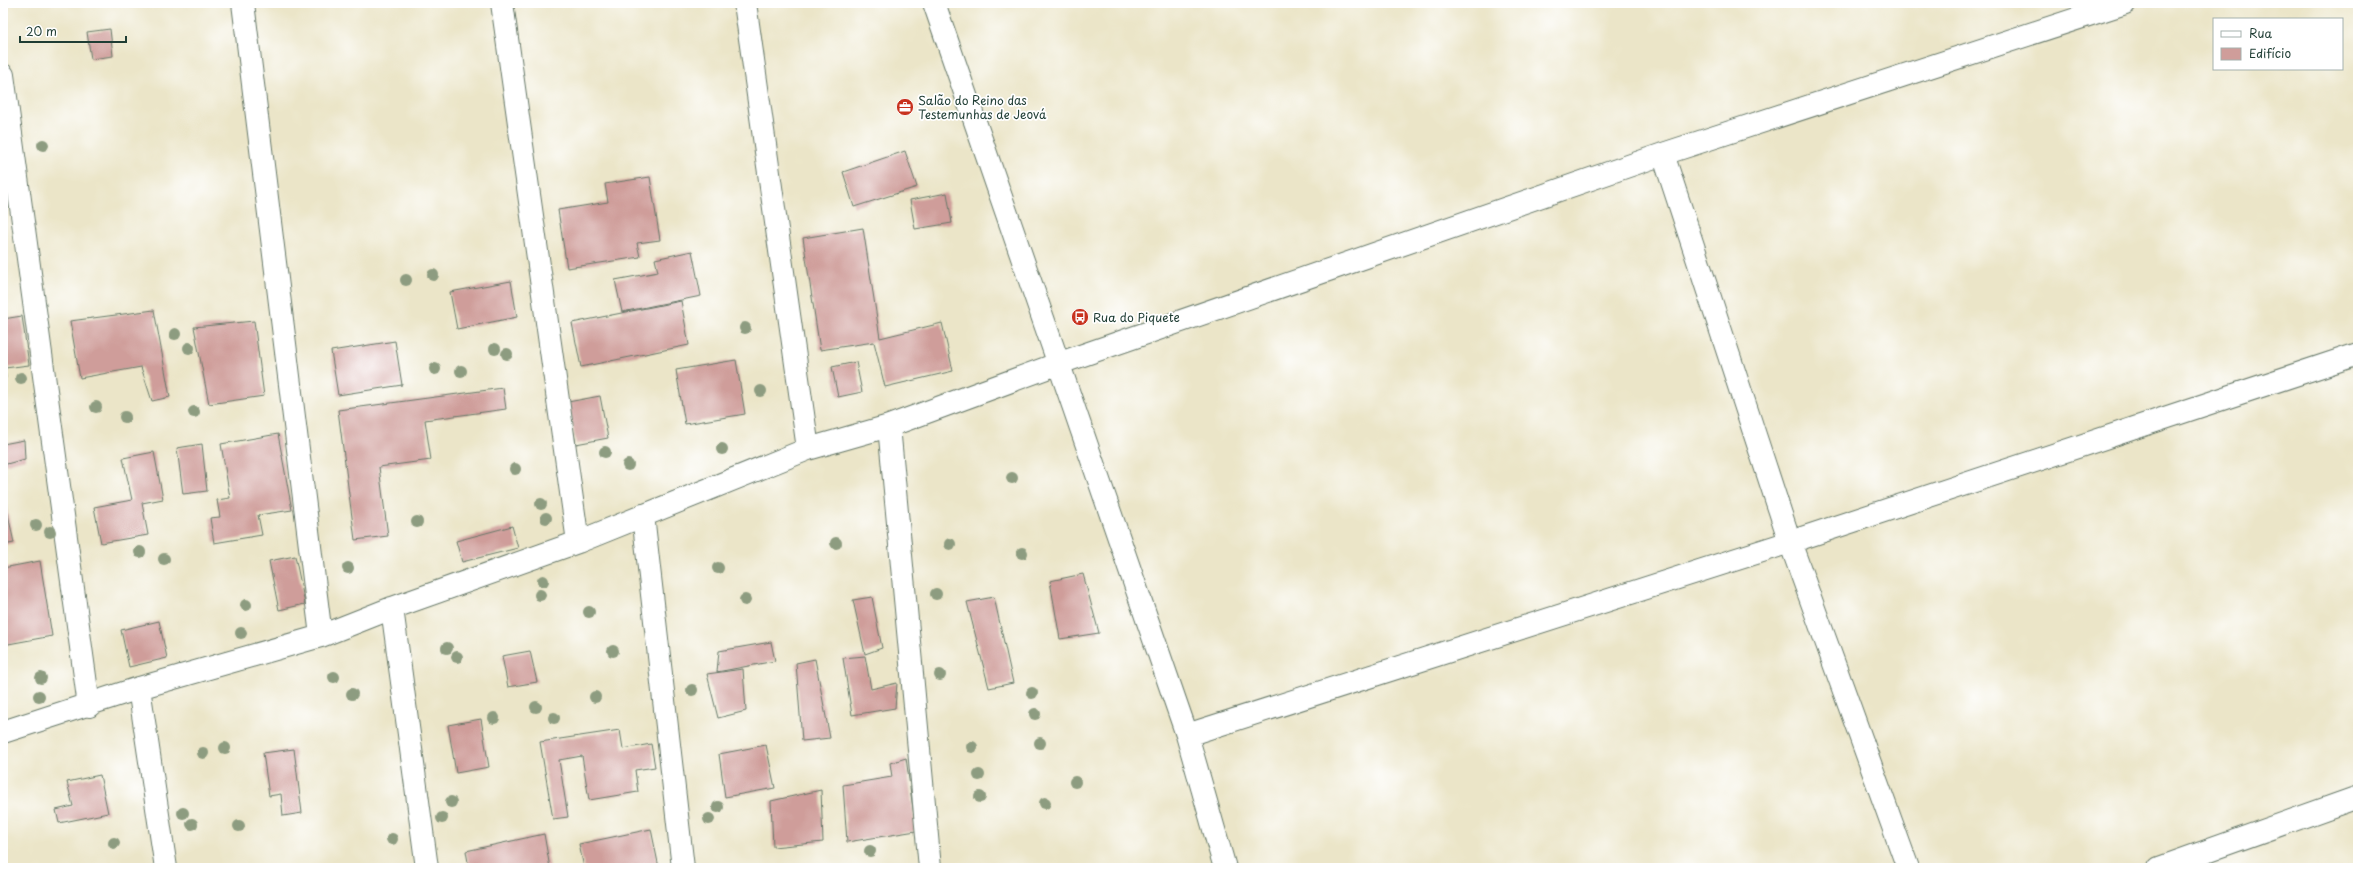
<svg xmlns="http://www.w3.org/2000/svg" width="2361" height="871" viewBox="0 0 2361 871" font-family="'Playpen Sans',sans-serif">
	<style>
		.building { fill: #cf9d9a }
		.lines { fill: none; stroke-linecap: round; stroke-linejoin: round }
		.minor-casing { stroke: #667868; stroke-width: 24 }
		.minor { stroke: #fff; stroke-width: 22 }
		.tree { fill: #8d9c80 }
		.labels { text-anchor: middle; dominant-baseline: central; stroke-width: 3.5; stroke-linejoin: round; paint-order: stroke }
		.poi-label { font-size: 12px; fill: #1f3d34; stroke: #fff; text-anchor: start }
	</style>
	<rect width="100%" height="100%" fill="#fff"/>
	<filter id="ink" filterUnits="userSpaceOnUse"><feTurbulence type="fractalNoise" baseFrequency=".025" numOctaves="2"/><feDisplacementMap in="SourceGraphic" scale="8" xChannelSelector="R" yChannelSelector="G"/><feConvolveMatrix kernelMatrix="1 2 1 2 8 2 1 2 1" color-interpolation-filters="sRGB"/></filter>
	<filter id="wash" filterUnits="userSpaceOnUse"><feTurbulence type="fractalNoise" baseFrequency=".012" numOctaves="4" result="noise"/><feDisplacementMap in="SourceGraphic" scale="16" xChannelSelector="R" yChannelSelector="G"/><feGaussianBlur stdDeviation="0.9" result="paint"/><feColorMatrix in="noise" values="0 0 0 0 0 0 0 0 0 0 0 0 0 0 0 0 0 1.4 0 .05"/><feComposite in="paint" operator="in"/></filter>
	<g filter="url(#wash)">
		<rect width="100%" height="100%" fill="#ebe5c8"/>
		<g id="blocks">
			<path class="building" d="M110,29L113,56L91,59L87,32Z
				M905,151L917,187L854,207L843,172Z
				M650,177L660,240L637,243L640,257L567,268L558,210L608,202L605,184Z
				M947,193L952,223L915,229L910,200Z
				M863,228L880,338L942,323L953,371L885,387L874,342L820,350L803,238Z
				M692,251L701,296L622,312L615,280L658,272L655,259Z
				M511,281L517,317L457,329L450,292Z
				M681,301L689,345L581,367L572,323Z
				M154,310L170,397L152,401L141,367L80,378L70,321Z
				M22,316L29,365L5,368L6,378H3V319Z
				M254,321L264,396L209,404L194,327Z
				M395,341L402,385L338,395L331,351Z
				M736,360L745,414L685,424L676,370Z
				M856,362L862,392L838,397L832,367Z
				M503,388L506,409L425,420L431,460L379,467L388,536L355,540L338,410Z
				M600,396L608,438L576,444L568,402Z
				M278,434L292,510L258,515L262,535L214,543L210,518L220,517L217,500L230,498L221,444Z
				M24,440L25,459L3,465V444Z
				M202,444L207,491L183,494L177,448Z
				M154,452L163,499L142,503L148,535L101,543L94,507L132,500L123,458Z
				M6,505L14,543L3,545V506Z
				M512,526L518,548L462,562L456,541Z
				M295,556L305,604L279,610L269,561Z
				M40,561L52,636L3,645V568Z
				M1083,574L1099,633L1060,639L1050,581Z
				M872,597L882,648L865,654L853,600Z
				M994,597L1013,683L989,688L967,602Z
				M159,621L167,658L129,667L121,630Z
				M771,642L775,661L717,672L719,651Z
				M530,651L537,682L508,687L502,656Z
				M865,656L871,689L897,683L895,708L852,715L843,658Z
				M815,659L830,738L802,741L796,663Z
				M743,669L746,711L718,718L707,674Z
				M481,719L489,767L456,773L448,725Z
				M620,730L623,749L651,744L655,767L635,770L638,792L589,800L582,756L559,760L568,817L553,819L540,742Z
				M766,745L775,788L725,797L719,754Z
				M294,749L302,813L283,816L281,794L269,796L263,753Z
				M906,758L916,831L847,842L843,785L892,777L890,763Z
				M100,775L108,813L59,823L56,810L73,806L67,782Z
				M821,790L823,842L773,847L771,801Z
				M651,829L659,868H584L579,844Z
				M544,834L550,868H469L466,851Z"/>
		</g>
	</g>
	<g filter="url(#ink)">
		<use href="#blocks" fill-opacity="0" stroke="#667868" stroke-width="1"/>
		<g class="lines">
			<defs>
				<path id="minor" d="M243,3L321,636
					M502,3L578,542
					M745,3L808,449
					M934,3L1187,735L1225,868
					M3,75L89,706
					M1663,154L1790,542L1908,868
					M889,426L930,868
					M643,515L683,868
					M392,608L427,868
					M139,688L166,868
					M3,732L139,688L321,636L392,608L578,542L808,449L889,426L1060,363L1663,154L2125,3
					M1187,735L1790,542L2358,354
					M2159,868L2358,797"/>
			</defs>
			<use href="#minor" class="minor-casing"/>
			<use href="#minor" class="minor"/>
		</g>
		<g class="tree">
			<circle cx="43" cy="145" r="6"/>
			<circle cx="433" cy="275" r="6"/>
			<circle cx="406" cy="280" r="6"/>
			<circle cx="745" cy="328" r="6"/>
			<circle cx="175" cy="334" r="6"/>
			<circle cx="189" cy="348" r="6"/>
			<circle cx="495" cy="349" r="6"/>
			<circle cx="507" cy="354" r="6"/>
			<circle cx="435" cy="369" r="6"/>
			<circle cx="461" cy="371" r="6"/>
			<circle cx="21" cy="378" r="6"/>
			<circle cx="761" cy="391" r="6"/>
			<circle cx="96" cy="407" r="6"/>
			<circle cx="194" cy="412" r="6"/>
			<circle cx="125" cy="417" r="6"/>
			<circle cx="722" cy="449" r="6"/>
			<circle cx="605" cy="452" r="6"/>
			<circle cx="628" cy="465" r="6"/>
			<circle cx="515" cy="469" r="6"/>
			<circle cx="1012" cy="478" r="6"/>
			<circle cx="541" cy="504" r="6"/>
			<circle cx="546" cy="518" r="6"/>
			<circle cx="417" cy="522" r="6"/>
			<circle cx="36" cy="525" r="6"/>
			<circle cx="50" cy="532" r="6"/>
			<circle cx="836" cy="543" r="6"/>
			<circle cx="950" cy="544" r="6"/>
			<circle cx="140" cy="552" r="6"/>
			<circle cx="1022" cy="553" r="6"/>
			<circle cx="164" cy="559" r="6"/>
			<circle cx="348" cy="568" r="6"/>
			<circle cx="718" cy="568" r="6"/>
			<circle cx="543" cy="581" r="6"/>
			<circle cx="936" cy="594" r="6"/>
			<circle cx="540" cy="595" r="6"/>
			<circle cx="745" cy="600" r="6"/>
			<circle cx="246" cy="605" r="6"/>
			<circle cx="589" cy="612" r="6"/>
			<circle cx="241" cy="633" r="6"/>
			<circle cx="447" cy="648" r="6"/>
			<circle cx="613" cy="651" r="6"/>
			<circle cx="457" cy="657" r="6"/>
			<circle cx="940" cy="675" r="6"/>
			<circle cx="334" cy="677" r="6"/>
			<circle cx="41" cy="678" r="6"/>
			<circle cx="692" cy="690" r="6"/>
			<circle cx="1032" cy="693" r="6"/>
			<circle cx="352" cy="694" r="6"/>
			<circle cx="39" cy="696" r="6"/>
			<circle cx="595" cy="697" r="6"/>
			<circle cx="536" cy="707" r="6"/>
			<circle cx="1035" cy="714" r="6"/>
			<circle cx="494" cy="718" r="6"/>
			<circle cx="554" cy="718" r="6"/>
			<circle cx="1040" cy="743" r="6"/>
			<circle cx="972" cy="747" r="6"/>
			<circle cx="225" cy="748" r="6"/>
			<circle cx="203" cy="753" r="6"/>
			<circle cx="979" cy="775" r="6"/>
			<circle cx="1075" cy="782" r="6"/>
			<circle cx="980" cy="797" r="6"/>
			<circle cx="451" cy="802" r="6"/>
			<circle cx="1045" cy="803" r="6"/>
			<circle cx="718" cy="807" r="6"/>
			<circle cx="183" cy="813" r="6"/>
			<circle cx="442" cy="818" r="6"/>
			<circle cx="709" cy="819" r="6"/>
			<circle cx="192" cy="824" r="6"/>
			<circle cx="239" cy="826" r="6"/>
			<circle cx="392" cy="839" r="6"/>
			<circle cx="114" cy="843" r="6"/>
			<circle cx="870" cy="851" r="6"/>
		</g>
	</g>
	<defs>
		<symbol id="office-disc" viewBox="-11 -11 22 22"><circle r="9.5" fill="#c8321e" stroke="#fff"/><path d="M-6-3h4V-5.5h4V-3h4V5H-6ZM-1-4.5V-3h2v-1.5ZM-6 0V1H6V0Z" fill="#fff"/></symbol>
		<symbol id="bus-disc" viewBox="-11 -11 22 22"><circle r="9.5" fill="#c8321e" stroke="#fff"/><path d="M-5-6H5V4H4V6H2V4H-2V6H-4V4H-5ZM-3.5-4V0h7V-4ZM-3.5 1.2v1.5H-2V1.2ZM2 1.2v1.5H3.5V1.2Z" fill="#fff"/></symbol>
	</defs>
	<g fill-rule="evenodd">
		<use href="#office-disc" x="895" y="97" width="20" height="20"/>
		<use href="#bus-disc" x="1070" y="307" width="20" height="20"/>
	</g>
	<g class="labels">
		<g class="poi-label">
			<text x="918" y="100">Salão do Reino das<tspan x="918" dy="14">Testemunhas de Jeová</tspan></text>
			<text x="1093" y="317">Rua do Piquete</text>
		</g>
	</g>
	<rect width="2361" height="871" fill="none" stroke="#fff" stroke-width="16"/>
	<rect x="2213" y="18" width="130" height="52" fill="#ffffff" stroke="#a5b1ae"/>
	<rect x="2221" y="31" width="20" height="6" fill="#ffffff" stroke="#a5b1ae"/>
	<text x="2249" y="38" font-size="12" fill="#1f3d34">Rua</text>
	<rect x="2221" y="48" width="20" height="12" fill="#cf9d9a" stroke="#a5b1ae"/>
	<text x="2249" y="58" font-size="12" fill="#1f3d34">Edifício</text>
	<path d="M20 36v6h106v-6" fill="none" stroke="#1f3d34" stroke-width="2"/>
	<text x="26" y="36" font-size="12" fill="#1f3d34" stroke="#ffffff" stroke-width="3" paint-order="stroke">20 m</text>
</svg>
